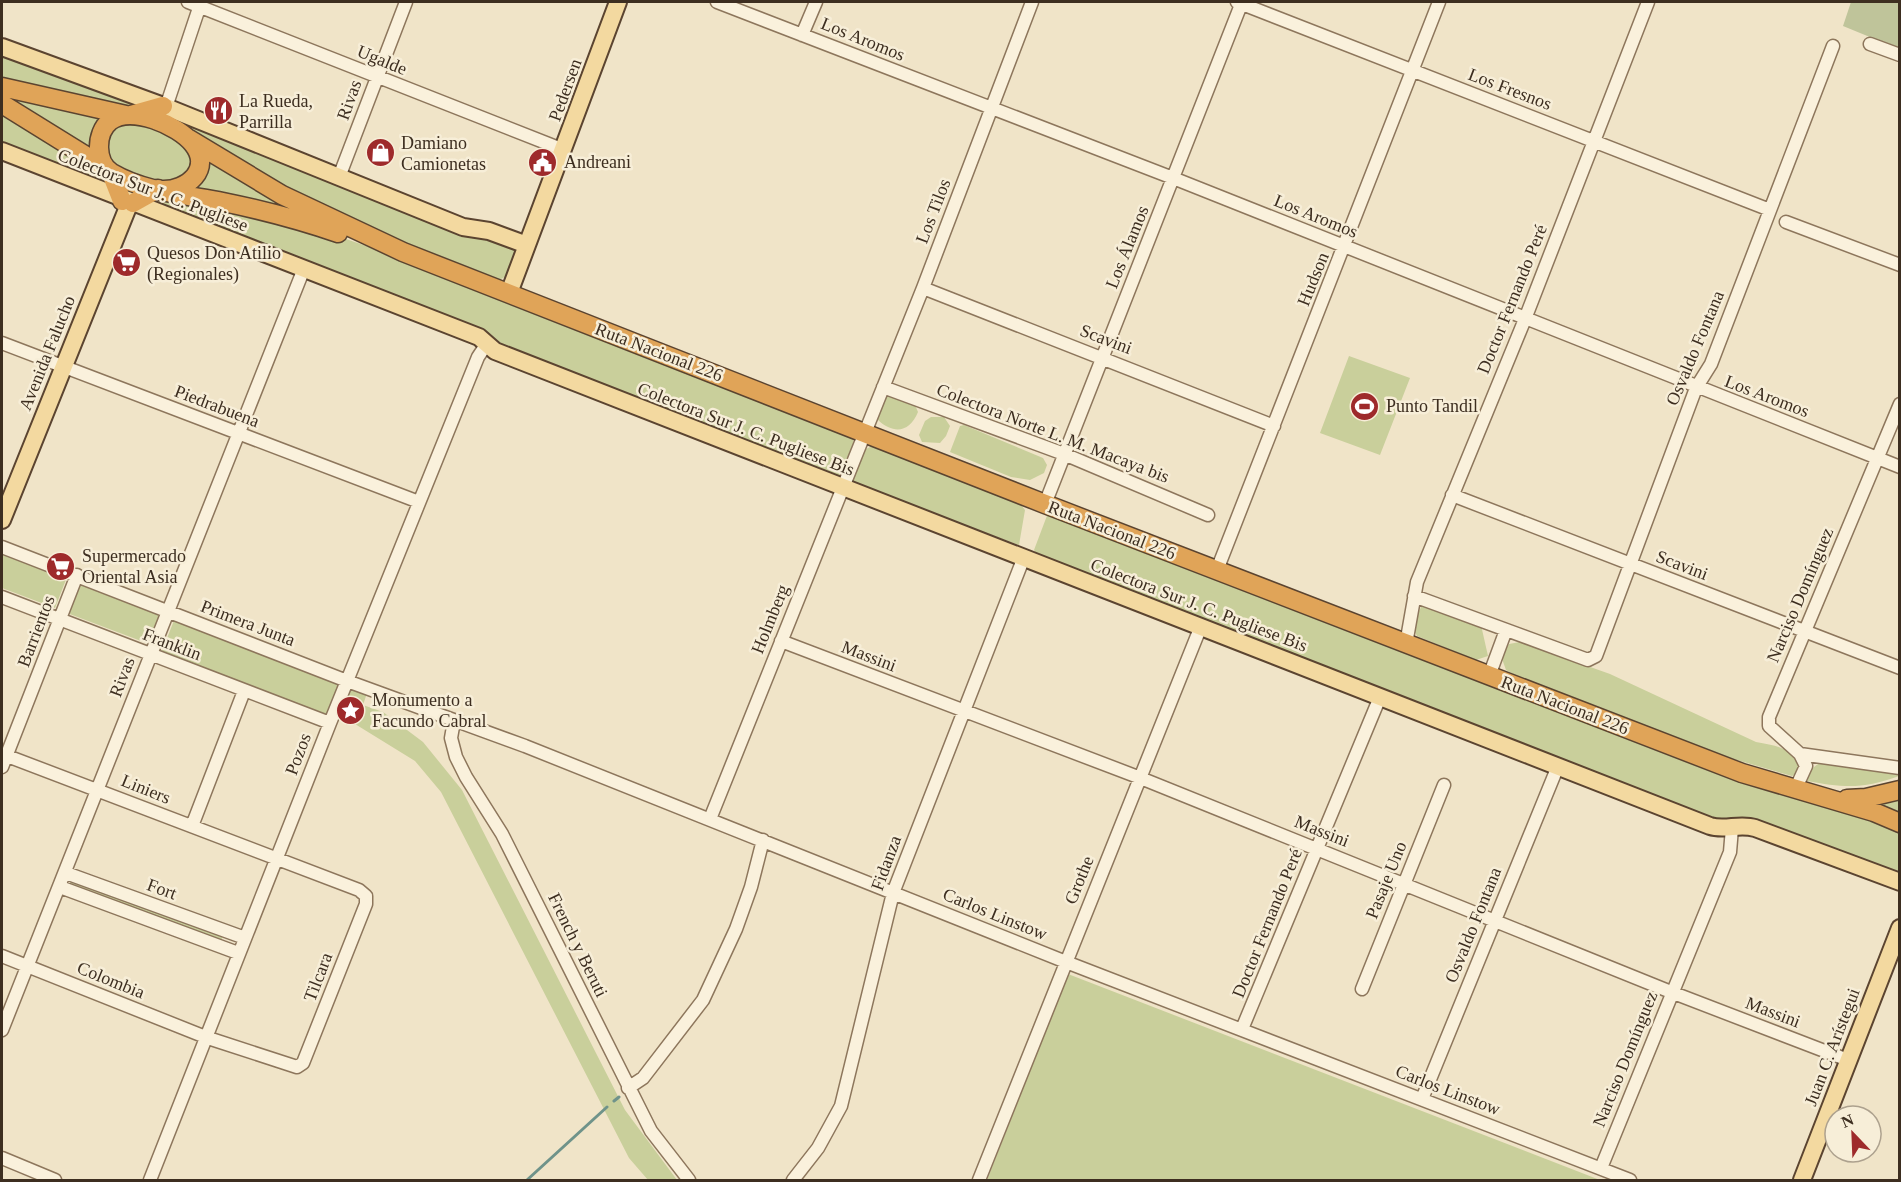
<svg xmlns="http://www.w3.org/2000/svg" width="1901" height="1182" viewBox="0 0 1901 1182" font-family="'Times New Roman',serif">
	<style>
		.green { fill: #c9cf9b }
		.cemetery { fill: #bfc49a }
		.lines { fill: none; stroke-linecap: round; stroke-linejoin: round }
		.stream { stroke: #6f938a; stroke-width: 3 }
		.minor-casing { stroke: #8d765c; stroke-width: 15 }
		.major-casing { stroke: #5b4430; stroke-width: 20 }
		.highway-casing { stroke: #5b4430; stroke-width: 21 }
		.minor { stroke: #faf1dc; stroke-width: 12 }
		.major { stroke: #f3d9a0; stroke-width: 16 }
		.highway { stroke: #e0a458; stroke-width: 18 }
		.labels { text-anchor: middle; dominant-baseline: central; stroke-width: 5; stroke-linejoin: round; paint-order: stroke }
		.street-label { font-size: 18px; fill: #3d2e20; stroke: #f7eed8 }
		.poi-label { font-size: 18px; fill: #3d2e20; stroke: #f7eed8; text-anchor: start }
	</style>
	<rect width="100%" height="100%" fill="#f0e4c8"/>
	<path class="green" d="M2,51L141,107H113L2,83Z
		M2,92L105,113L95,156L26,112Z
		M2,109L95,167L111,186L2,147Z
		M118,123L153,126L186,145L193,164L176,184L138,178L110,159L105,138Z
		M184,123L510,244L517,250L509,275L499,280H492L302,201L190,131Z
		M204,151L348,231L189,191Z
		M162,198L320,230L427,267L852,436L854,443L841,474L835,478L499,347L153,201Z
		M1349,356L1410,378L1380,455L1320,433Z
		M885,394L915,405L918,412C910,432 894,435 878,420L876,412Z
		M931,417H944L950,426L946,436L940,443L922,442L919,435L925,421Z
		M964,425L1043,458L1047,465L1044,473L1030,480L1011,477L950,452L960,426Z
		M872,446L1017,500L1025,510L1019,545L851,483L860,452Z
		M1048,513L1569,715L1793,798L1813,804L1832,805L1899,830V879L1741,818L1718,823L1037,555L1034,550Z
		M3,552L67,577L55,608L2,588Z
		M79,583L160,614L149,644L67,613Z
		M1423,603L1481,625L1488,656L1476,660L1417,636L1412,626Z
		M175,618L342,684L328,718L162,651Z
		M1520,642L1610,674L1756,742C1777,746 1790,747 1801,767L1798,773L1792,776L1730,758L1517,676L1506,670L1501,656L1509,644Z
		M349,685L367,693L363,705L383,712L423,742L462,790L625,1110L677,1180H648L629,1158L441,792L415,761L355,724L337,716Z
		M1827,760L1899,773V776C1864,789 1844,788 1807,781C1810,769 1815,764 1827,760Z
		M1899,795V818L1852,801Z
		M72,878L223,936L220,943L69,886Z
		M1068,974L1600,1180H987Z"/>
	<path class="cemetery" d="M1851,2H1899V49L1843,26Z"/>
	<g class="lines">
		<path class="stream" d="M614,1101L619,1097
			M527,1180L607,1107"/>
		<defs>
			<path id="minor" d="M188,2L564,150
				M717,2L1173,178L1900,467
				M1237,2L1770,210
				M802,35L816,2
				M1870,44L1900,55
				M166,107L201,2
				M339,177L406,2
				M1786,222L1900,265
				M923,288L1274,426
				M2,343L419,502
				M883,387L1064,454L1208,515
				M1452,495L1900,668
				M1045,504L1242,2
				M2,547L347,681L525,746L1066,962L1630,1180
				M1217,570L1439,2
				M1414,596L1588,660L1596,656L1696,388L1711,364L1833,46
				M2,597L330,723
				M781,641L1138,777L1671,992L1848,1060
				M1406,644L1417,582L1525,319L1648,2
				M1489,676L1506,630
				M454,721L451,738L456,757L466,777L502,834L651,1131L689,1180
				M2,754L359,890L366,896V904L303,1063L297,1067L208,1038L2,956
				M1800,754L1900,768
				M2,767L77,575
				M1795,790L1806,766L1800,754L1769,726V717L1900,404
				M710,819L923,288L1032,2
				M192,826L244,691
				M66,873L245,938
				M60,887L238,953
				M1362,989L1444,785
				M1242,1029L1380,697
				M2,1030L303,271
				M628,1088L643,1078L703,1000L736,929L751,887L763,840
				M1422,1099L1558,766
				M2,1158L55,1180
				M1601,1168L1730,852L1732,828
				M150,1180L330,723L478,357L484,348L489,347
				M793,1180L818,1148L841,1106L893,893L1024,557
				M979,1180L1201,626"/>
			<path id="major" d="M2,47L166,107L463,227L489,231L527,245
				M2,151L479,337L495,351L1710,826C1725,831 1739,823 1755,828L1900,882
				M509,293L618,2
				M2,520L130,202
				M1802,1180L1900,928"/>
			<path id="highway" d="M2,87L126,115
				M2,104L107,169
				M131,115L163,106
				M189,139L282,195L403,252L1045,504L1742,773L1874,812L1900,823
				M111,173L122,201
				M162,190C187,191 213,169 193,144C178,125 131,105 110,121C95,133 95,163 112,173C144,192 187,195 223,202C262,210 300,220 338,233
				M133,203L158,189
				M1847,799L1866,798L1900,790"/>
		</defs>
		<use href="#minor" class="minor-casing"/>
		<use href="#major" class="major-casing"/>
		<use href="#highway" class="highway-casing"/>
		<use href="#minor" class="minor"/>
		<use href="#major" class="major"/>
		<use href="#highway" class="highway"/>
	</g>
	<defs>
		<symbol id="restaurant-disc" viewBox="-11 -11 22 22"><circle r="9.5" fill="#9e2a2b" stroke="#f7eed8"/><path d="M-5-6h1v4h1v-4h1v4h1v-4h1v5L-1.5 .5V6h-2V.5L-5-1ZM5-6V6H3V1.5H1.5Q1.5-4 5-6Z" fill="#fff"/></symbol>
		<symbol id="shop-disc" viewBox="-11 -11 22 22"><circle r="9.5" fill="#9e2a2b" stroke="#f7eed8"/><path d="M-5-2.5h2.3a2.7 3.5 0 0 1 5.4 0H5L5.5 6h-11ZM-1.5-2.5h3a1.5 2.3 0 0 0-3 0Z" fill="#fff"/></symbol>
		<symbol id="civic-disc" viewBox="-11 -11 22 22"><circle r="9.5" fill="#9e2a2b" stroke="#f7eed8"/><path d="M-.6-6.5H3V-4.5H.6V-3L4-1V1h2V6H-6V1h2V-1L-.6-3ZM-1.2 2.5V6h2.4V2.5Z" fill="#fff"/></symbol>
		<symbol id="supermarket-disc" viewBox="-11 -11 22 22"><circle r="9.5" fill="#9e2a2b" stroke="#f7eed8"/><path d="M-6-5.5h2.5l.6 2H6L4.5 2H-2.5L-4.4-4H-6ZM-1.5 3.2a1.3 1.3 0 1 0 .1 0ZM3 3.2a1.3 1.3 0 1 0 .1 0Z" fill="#fff"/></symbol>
		<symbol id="stadium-disc" viewBox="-11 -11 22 22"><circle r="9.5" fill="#9e2a2b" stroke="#f7eed8"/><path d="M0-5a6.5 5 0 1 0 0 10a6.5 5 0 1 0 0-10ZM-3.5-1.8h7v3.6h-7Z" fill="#fff"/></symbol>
		<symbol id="sight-disc" viewBox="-11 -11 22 22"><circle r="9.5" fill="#9e2a2b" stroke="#f7eed8"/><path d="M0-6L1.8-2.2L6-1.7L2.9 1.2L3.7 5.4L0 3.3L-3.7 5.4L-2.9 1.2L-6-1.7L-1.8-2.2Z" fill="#fff"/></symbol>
	</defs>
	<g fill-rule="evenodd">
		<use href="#restaurant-disc" x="202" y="94" width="33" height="33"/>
		<use href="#shop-disc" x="364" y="136" width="33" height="33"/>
		<use href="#civic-disc" x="526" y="146" width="33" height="33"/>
		<use href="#supermarket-disc" x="110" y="246" width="33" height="33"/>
		<use href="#stadium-disc" x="1348" y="390" width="33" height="33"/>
		<use href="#supermarket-disc" x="44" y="550" width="33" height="33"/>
		<use href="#sight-disc" x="334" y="694" width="33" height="33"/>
	</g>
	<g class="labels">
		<g class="street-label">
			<text transform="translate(863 39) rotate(22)">Los Aromos</text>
			<text transform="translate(382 60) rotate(22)">Ugalde</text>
			<text transform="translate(1510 89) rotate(21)">Los Fresnos</text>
			<text transform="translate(565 90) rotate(-70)">Pedersen</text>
			<text transform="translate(349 100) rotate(-70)">Rivas</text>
			<text transform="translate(153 190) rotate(21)">Colectora Sur J. C. Pugliese</text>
			<text transform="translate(933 211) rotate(-69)">Los Tilos</text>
			<text transform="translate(1316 216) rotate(22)">Los Aromos</text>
			<text transform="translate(1127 247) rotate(-68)">Los Álamos</text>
			<text transform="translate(1313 279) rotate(-68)">Hudson</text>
			<text transform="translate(1512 299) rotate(-68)">Doctor Fernando Peré</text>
			<text transform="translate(1106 339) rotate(21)">Scavini</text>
			<text transform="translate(1695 348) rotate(-67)">Osvaldo Fontana</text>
			<text transform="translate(659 352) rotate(21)">Ruta Nacional 226</text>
			<text transform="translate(47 353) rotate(-68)">Avenida Falucho</text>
			<text transform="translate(1767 396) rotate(21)">Los Aromos</text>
			<text transform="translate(217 406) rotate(21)">Piedrabuena</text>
			<text transform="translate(746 429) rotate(21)">Colectora Sur J. C. Pugliese Bis</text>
			<text transform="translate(1053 433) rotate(21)">Colectora Norte L. M. Macaya bis</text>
			<text transform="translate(1112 530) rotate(21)">Ruta Nacional 226</text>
			<text transform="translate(1682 565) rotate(21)">Scavini</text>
			<text transform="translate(1800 595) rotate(-67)">Narciso Domínguez</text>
			<text transform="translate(1199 605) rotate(21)">Colectora Sur J. C. Pugliese Bis</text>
			<text transform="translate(770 619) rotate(-68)">Holmberg</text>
			<text transform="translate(248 623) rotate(21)">Primera Junta</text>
			<text transform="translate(36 631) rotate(-69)">Barrientos</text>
			<text transform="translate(172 644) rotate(21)">Franklin</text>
			<text transform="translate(869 656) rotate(21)">Massini</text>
			<text transform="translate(122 677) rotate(-69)">Rivas</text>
			<text transform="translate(1565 705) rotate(21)">Ruta Nacional 226</text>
			<text transform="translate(298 754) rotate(-69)">Pozos</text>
			<text transform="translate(146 789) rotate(22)">Liniers</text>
			<text transform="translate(1322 831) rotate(22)">Massini</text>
			<text transform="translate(886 863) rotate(-70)">Fidanza</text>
			<text transform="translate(1079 880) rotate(-68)">Grothe</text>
			<text transform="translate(1386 880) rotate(-68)">Pasaje Uno</text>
			<text transform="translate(162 889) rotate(20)">Fort</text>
			<text transform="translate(995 914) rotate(22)">Carlos Linstow</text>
			<text transform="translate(1267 923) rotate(-68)">Doctor Fernando Peré</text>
			<text transform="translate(1473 925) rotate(-68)">Osvaldo Fontana</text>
			<text transform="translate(578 945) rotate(64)">French y Beruti</text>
			<text transform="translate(318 977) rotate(-69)">Tilcara</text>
			<text transform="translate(111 980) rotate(22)">Colombia</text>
			<text transform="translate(1773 1012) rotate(21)">Massini</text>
			<text transform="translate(1832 1047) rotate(-69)">Juan C. Arístegui</text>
			<text transform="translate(1625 1059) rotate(-68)">Narciso Domínguez</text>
			<text transform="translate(1448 1090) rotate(21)">Carlos Linstow</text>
		</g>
		<g class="poi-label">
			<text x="239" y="101">La Rueda,<tspan x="239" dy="21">Parrilla</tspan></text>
			<text x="401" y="143">Damiano<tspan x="401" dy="21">Camionetas</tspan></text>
			<text x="564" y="162">Andreani</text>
			<text x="147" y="253">Quesos Don Atilio<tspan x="147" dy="21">(Regionales)</tspan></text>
			<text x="1386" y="406">Punto Tandil</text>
			<text x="82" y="556">Supermercado<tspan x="82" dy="21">Oriental Asia</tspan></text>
			<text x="372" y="700">Monumento a<tspan x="372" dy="21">Facundo Cabral</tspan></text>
		</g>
	</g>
	<rect width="1901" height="1182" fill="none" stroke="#3d2e20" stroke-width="6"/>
	<g transform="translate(1853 1134) rotate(337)"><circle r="28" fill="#f7eed8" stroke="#ada18e" stroke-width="1.5"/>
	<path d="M0-4.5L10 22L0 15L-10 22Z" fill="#9e2a2b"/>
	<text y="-9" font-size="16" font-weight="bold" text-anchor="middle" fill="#3d2e20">N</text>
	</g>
</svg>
